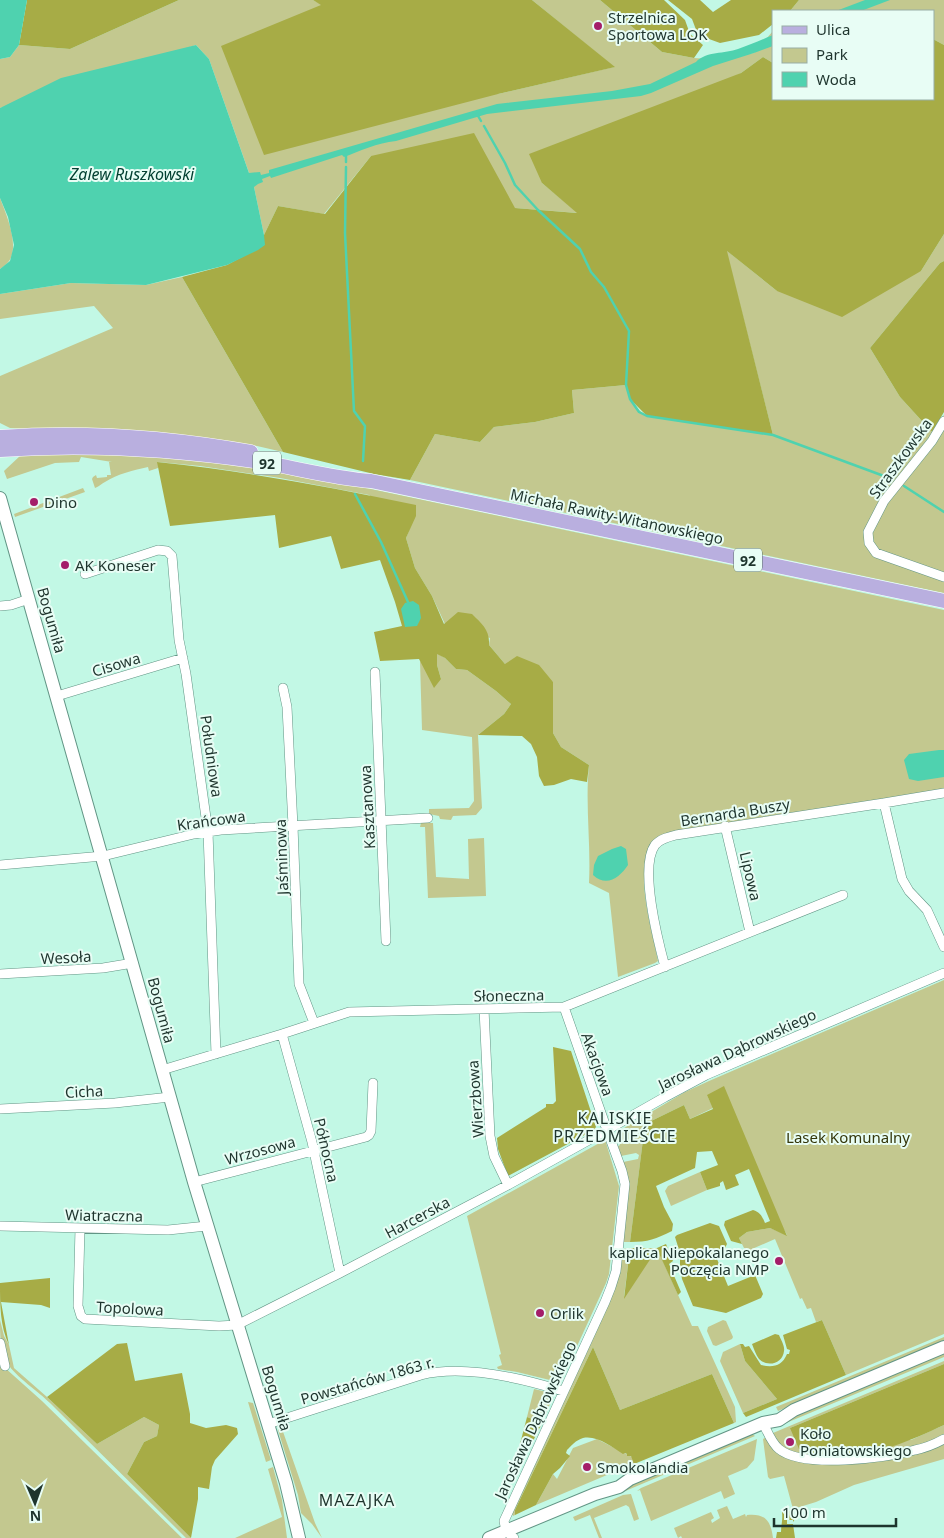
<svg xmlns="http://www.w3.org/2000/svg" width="944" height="1538" viewBox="0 0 944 1538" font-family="'Noto Sans',sans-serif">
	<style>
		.green { fill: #c3c88f }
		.forest { fill: #a7ac46 }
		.water { fill: #4fd2af }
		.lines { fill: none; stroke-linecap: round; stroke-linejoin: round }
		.stream { stroke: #4fd2af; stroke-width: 2.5 }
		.street-casing { stroke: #629585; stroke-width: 10 }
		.secondary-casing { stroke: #629585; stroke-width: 14 }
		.primary-casing { stroke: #fff; stroke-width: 15 }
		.street { stroke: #fff; stroke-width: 9 }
		.secondary { stroke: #fff; stroke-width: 12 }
		.primary { stroke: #b9afdf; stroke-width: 14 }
		.poi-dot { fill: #a41e69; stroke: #e8fdf5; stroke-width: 2 }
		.labels { text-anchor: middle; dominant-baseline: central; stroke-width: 4; stroke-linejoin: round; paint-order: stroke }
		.shield { fill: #e8fdf5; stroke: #5b7069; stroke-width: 1 }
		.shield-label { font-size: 14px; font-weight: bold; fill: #1e342d }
		.poi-label { font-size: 15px; fill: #1e342d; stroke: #e8fdf5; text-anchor: start }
		.street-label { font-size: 15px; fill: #1e342d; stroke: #e8fdf5 }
		.park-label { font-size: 15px; fill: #34360a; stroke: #e8fdf5 }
		.water-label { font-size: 16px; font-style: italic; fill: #034032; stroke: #e8fdf5 }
		.neighbourhood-label { font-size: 16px; letter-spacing: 1px; fill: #1e342d; stroke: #e8fdf5 }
	</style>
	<rect width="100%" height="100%" fill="#c2f8e5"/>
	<path class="green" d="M179,0H313L498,94L614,67L532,0H600L662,52L694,58L709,59L754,53L773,31V63L763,57L741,73L542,183L578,213L515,208L371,156L324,214L278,206L264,235L254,187L209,59L196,45L0,108V59L10,57L19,45L70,49Z
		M799,0H944V45L933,39V11H790Z
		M0,198C6,214 20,245 9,261C7,264 3,267 0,269Z
		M944,234V261L940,263L870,348L900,397L932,432L944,415V574L876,549L872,535L881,514L900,479L928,438L884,501L867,547L944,580V593L410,480L435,434L480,442L494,427L535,422L574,413L572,390L626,385C630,399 635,409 647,416L773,435L726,250L777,291L921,271Z
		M182,277L283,452L257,446L221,441L24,432L23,429L10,428L0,423V376L113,328L94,306L0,319V294L71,283L146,285Z
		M73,450L201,460L281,472L371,489L944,610V790L663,836C658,846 650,856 646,867C639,888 654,938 658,961L655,963L618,977L609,893L589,883C591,843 585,805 589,765L561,747L553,733V682L505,664L489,645L490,638L445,624L432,596L415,568L406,538L410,528L369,495L280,478L200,466L158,462V468L149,471L148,467C134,470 117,474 105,482C101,484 100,486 95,488L92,479L93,477L96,475L97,478L107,477V475H111L109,462H112L81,457L79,462L55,463L7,479L4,471L21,455Z
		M83,488L85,492L15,517L14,514Z
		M437,653L445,658L456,669L467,670L496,691L511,704L504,714L478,735L482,808L476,815L453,816L451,820L440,819L439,816L429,814V809L469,808L474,801L472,737L422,730L420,661L441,679L437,665Z
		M421,823H433L436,877L469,879L468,839L484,838L486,896L428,898L425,827H420Z
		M944,980V1334L846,1375L822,1320L816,1322L811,1308L807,1309L802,1298L800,1299L775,1239L752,1249L753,1251L751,1252L744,1248L739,1238L747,1232L770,1228L787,1235L707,1095L713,1108L690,1119L684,1105L645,1124L630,1242H623L629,1188L623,1162L638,1159L639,1155L636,1153L621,1156L618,1146L620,1145C618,1140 616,1136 619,1131L685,1092L709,1081Z
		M603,1141L606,1142L607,1146L619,1186L609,1274L606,1283L561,1381L558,1382L517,1372L498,1369L497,1367L502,1365L499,1355L501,1354L467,1216Z
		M700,1172L707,1190L671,1206L665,1191L668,1186Z
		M630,1248L624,1297L657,1248L692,1326H698L735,1407L736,1422L734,1423L712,1374L620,1410L593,1347L515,1510V1515L513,1516L512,1514L612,1294L622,1249Z
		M0,1320L4,1336L9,1345L14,1368L47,1397L97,1444L144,1417L159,1425L157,1436L144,1442L127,1474L191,1538H186C141,1493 95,1448 50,1403C39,1392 15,1376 8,1364C0,1352 0,1334 0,1320Z
		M723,1320L726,1321L733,1337L732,1339L716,1346L713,1345L707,1331L708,1327Z
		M944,1337V1341L778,1411L776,1407Z
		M740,1344L745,1361L777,1399L743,1413L720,1361L723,1352Z
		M0,1345L4,1367L42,1401L182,1538H0Z
		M944,1353V1357L786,1423L783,1421Z
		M944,1361V1364L790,1428L911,1440L944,1425V1459L854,1485L816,1502L793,1509L784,1476L770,1479L768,1477L763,1439L773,1433Z
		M534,1389L547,1392L553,1397L542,1423L527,1417Z
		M248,1402L253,1403L271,1460L266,1462Z
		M281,1426L315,1523L322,1538L312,1524L301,1513L298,1495L278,1430Z
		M752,1434L755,1436L623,1492L618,1490Z
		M597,1439L640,1461L536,1505L553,1474L557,1479L573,1448Z
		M757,1439L754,1460L747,1468L728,1476L735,1494L724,1499L721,1491L651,1521L640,1490L637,1491L641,1488Z
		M273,1467L282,1500L287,1538H235L282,1517L268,1469Z
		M631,1494L639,1519L634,1521L629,1507L626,1505L594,1518L602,1538H599L590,1515L575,1521L573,1517L623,1495Z
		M727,1506L733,1519L745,1514L746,1517L747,1515C765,1513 771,1521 773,1538H682L681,1536L678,1538L674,1528L711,1512L714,1518L711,1520L712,1523L720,1518L717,1510Z"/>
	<path class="forest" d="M27,0H179L70,49L19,45Z
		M313,0H532L615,67L498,94L264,155L221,46L321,5Z
		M600,0H664L685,20L690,34L703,45L694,58L662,52Z
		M668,0H700L713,12L731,0H799L790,11H773V24L759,35L720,43L698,35L692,19Z
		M933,39L944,45V234L921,271L842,317L777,291L727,251L773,435L647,416L630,399L626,385L572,390L574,413L535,422L494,427L480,442L435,434L410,480L374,474L283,452L182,277L227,265L264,245V235L278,206L325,214L371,156L474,133L515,208L577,213L542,183L529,154L741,73L763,57L773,63V99H933Z
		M944,261V412L932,432L900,397L870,348L940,263Z
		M157,462C245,471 330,487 416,505V516L406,538L415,568L432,596L444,624L458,612L472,614C482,624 490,630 489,645L505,664L517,656L539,665L553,682V733L561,747L589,765L587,782L571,779L554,785L544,786L539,776L537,757L531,744L522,736L478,735L504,714L511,704L496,691L467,670L456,669L445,658L437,654V665L441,679L434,688L419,659L380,661L374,632L402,626L395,602L380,560L341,569L331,536L279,548L275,515L170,526Z
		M553,1047L571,1051L596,1127L594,1130L508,1176L498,1149L497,1138L546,1107V1104H553L556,1101Z
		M724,1086L787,1236L770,1228L747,1232L739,1238L742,1244L731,1241L724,1225L725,1221L753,1210C760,1212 762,1216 765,1223L770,1221L749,1169L735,1175L739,1185L726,1190L723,1181L720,1183V1186L707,1190L700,1172L718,1165L712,1151L697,1152L695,1168L656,1186L664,1207L673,1224L672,1231C656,1239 648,1242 630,1242L645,1124L684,1105L690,1119L713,1109L707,1095Z
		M710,1223L719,1226L727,1244L724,1250L725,1254L717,1259L728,1286L755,1275L763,1294L761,1298L726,1313L693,1306L682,1279L680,1266V1253L675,1237L677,1235Z
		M666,1244L673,1261L669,1264L681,1292L678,1295L657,1249L624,1299L630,1248H657Z
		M50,1278V1308L41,1305L1,1302L9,1345C0,1326 0,1305 0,1283Z
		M822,1320L846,1375L746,1417L743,1413L777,1399L745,1361L740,1344H743L745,1347L749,1346L761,1365C773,1368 782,1366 787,1354H789L790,1350L787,1349L783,1335Z
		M775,1334L779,1335C781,1340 785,1346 784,1351C783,1363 768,1368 759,1359C756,1355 754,1349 752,1344Z
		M127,1343L135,1381L182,1373L190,1414V1423L206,1428L226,1425L237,1428L238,1434L215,1460L212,1467L209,1489L198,1487V1499L191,1538L127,1474L144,1442L157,1436L159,1425L144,1417L97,1444L47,1397L117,1344Z
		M593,1347L620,1410L712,1374L734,1423L634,1464L631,1456H627V1454L625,1453L623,1454C612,1447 597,1435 583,1438C576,1440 571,1446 567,1450L566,1453L570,1456L560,1468L553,1474L536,1505L515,1515V1510Z
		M944,1364V1425C907,1442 868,1460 826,1455C817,1454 808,1451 799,1449L790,1428Z
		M527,1417L542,1423L530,1447L520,1444Z
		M793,1511L795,1519L793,1522V1520H787V1524H793L795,1538H797H776L777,1532H781C781,1525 783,1520 782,1512Z"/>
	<path class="water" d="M0,0H27L19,45L10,57L0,59Z
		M865,0H890L861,11H836Z
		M773,35V46L754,53L713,66L651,93L641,96L487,114L396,141C377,143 360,151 344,157L342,155L271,178L270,176L262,179L263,182L258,184L254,187L264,235L265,245L258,250L227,265L146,285L71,283L0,294V269L10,261L14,245L8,217L0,198V108L61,78L196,45L209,59L249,173L260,172L261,175L269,173V170L497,104L612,91L650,84L696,62C706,51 725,54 738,49C750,45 761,40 773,35Z
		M413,601L419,605L421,618L417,626L405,627L401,609L405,603Z
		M939,750H944V777L918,781L909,779L904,760L909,754Z
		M621,846L626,849L628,865C620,877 607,888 593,875L594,865L598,856L612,849Z"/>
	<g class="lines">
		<path class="stream" d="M477,114L481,121
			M484,126L505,163L515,185L538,210L580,249L591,272L604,287L629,331L626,385L630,399L639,412L647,416L773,435L892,479
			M346,153V162
			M346,167L345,233L354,411L365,426L363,461
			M904,486L944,512
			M355,494L381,542L408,602"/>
		<defs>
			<path id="street" d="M944,421L932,441L884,501L868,532L869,543L876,553L944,577
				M85,574L158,550L167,551L172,556L179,640L186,674L208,832L216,1054
				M0,606L11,605L29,599
				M375,672L386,941
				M283,688L287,707L293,826L299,984L314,1023
				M57,696L183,658
				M884,803L902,879L909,891L927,910L944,947
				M725,826L750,932
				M0,865L103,856L194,834L221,830L428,818
				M665,967C658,941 639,867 655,845C660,839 668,837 676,835L884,803L944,793
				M0,974L103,968L133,963
				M484,1009L490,1136L494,1156L508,1185
				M282,1034L312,1142L340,1273
				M162,1070L282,1034L349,1012L564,1007L843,895
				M0,1109L115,1103L170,1097
				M194,1182L366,1137L369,1135L371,1131L373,1083
				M0,1226L168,1230L207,1226
				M80,1228L78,1306L81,1316L85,1319L219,1326L237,1325L340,1273L508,1185L607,1130L564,1007
				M0,1343L5,1366
				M763,1423C767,1431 772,1444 779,1449C803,1469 886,1458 915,1450C925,1448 935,1444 944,1439
				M268,1424L421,1375C464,1364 521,1378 563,1391
				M514,1538L506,1531L504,1521L605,1302L611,1287L616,1271L625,1184L622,1171L607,1130L665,1097L706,1075L944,973"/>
			<path id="secondary" d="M0,498L194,1182L286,1483L299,1538
				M489,1538L595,1494L619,1487L630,1479L763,1423L779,1420L794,1410L944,1347"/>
			<path id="primary" d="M0,437C85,431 167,437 251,452
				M0,450C85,444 170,449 254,461C293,467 331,478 371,481L944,601"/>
		</defs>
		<use href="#street" class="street-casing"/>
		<use href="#secondary" class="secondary-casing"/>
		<use href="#primary" class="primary-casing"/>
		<use href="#street" class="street"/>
		<use href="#secondary" class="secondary"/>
		<use href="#primary" class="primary"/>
	</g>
	<g class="poi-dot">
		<circle cx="598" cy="26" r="5"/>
		<circle cx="34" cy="502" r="5"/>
		<circle cx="65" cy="565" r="5"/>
		<circle cx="779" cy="1261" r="5"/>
		<circle cx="540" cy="1313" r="5"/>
		<circle cx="790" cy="1442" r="5"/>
		<circle cx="587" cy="1467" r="5"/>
	</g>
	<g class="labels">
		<g class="shield">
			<rect x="253" y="451.5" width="28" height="23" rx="4"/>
			<rect x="734" y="548.5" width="28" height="23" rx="4"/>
		</g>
		<g class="shield-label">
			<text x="267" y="463">92</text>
			<text x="748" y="560">92</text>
		</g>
		<g class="poi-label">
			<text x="608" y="17">Strzelnica<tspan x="608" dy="17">Sportowa LOK</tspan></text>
			<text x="44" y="502">Dino</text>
			<text x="75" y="565">AK Koneser</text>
			<text x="769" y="1252" text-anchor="end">kaplica Niepokalanego<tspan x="769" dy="17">Poczęcia NMP</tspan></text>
			<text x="550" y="1313">Orlik</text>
			<text x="800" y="1433">Koło<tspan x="800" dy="17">Poniatowskiego</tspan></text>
			<text x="597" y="1467">Smokolandia</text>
		</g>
		<g class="street-label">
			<text transform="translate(900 458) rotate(-54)">Straszkowska</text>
			<text transform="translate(617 516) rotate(12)">Michała Rawity-Witanowskiego</text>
			<text transform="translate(52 620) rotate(74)">Bogumiła</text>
			<text transform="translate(116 664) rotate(-17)">Cisowa</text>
			<text transform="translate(212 756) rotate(82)">Południowa</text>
			<text transform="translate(367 807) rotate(-93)">Kasztanowa</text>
			<text transform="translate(735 812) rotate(-9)">Bernarda Buszy</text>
			<text transform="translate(211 820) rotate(-8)">Krańcowa</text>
			<text transform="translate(281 857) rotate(-92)">Jaśminowa</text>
			<text transform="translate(751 876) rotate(77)">Lipowa</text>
			<text transform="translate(66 957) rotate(-3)">Wesoła</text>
			<text transform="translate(509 995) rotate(-1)">Słoneczna</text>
			<text transform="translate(162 1010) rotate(75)">Bogumiła</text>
			<text transform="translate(737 1049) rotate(-25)">Jarosława Dąbrowskiego</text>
			<text transform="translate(598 1064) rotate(70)">Akacjowa</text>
			<text transform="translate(84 1091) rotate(-3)">Cicha</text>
			<text transform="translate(475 1099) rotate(-94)">Wierzbowa</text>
			<text transform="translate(260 1150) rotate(-15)">Wrzosowa</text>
			<text transform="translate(327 1150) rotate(77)">Północna</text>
			<text transform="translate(104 1215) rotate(1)">Wiatraczna</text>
			<text transform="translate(417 1217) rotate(-28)">Harcerska</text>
			<text transform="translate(130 1308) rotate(3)">Topolowa</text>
			<text transform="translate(367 1380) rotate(-16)">Powstańców 1863 r.</text>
			<text transform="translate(277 1398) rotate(73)">Bogumiła</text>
			<text transform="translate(535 1420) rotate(-65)">Jarosława Dąbrowskiego</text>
		</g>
		<g class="park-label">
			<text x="848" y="1137">Lasek Komunalny</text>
		</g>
		<g class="water-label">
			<text x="132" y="174">Zalew Ruszkowski</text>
		</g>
		<g class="neighbourhood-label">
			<text x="615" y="1118">KALISKIE<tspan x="615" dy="18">PRZEDMIEŚCIE</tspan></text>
			<text x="357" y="1500">MAZAJKA</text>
		</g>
	</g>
	<rect x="772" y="10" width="162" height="90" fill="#e8fdf5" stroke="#97ada5"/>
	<rect x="782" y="26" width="25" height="8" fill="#b9afdf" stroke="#97ada5"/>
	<text x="816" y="35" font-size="15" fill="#1e342d">Ulica</text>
	<rect x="782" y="48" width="25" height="15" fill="#c3c88f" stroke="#97ada5"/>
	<text x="816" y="60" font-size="15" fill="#1e342d">Park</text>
	<rect x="782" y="72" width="25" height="15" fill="#4fd2af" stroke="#97ada5"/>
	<text x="816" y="85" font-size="15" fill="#1e342d">Woda</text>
	<g transform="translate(35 1503) rotate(178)" stroke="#e8fdf5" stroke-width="4" paint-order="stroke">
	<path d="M0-4L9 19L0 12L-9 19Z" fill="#1e342d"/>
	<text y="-8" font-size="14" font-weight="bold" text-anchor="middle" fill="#1e342d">N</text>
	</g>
	<path d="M774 1518v8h122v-8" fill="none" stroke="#1e342d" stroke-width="2.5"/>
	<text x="782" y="1518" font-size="15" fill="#1e342d" stroke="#e8fdf5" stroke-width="4" paint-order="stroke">100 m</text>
</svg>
